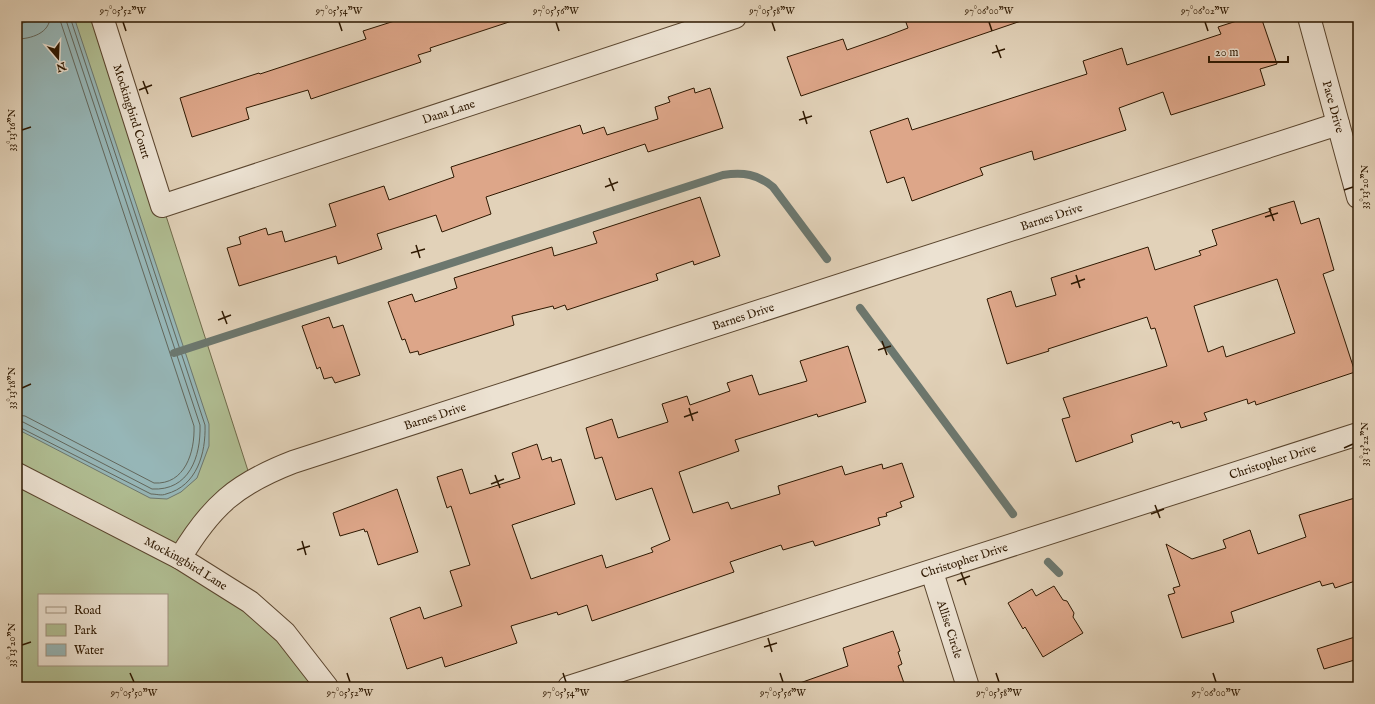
<svg xmlns="http://www.w3.org/2000/svg" width="1375" height="704" viewBox="0 0 1375 704" font-family="'IM FELL English',serif">
	<style>
		.green { fill: #b0bd92; stroke: #6f6a4a; fill-rule: evenodd }
		.water { fill: #96b6b7; stroke: #6c776e }
		.lines { fill: none; stroke-linecap: round; stroke-linejoin: round }
		.shore { stroke: #62675c; stroke-width: 1 }
		.stream { stroke: #6c776e; stroke-width: 8 }
		.building { fill: #dda689; stroke: #2e1801; fill-rule: evenodd }
		.minor-casing { stroke: #5b462f; stroke-width: 24 }
		.minor { stroke: #ece2d2; stroke-width: 22 }
		.ticks { fill: none; stroke: #2e1801; stroke-width: 1.5 }
		.labels { text-anchor: middle; dominant-baseline: central; stroke-width: 3.5; stroke-linejoin: round; paint-order: stroke }
		.street-label { font-size: 12px; fill: #2e1801; stroke: #ece2d2 }
		.neatline { fill: none; stroke: #2e1801; stroke-width: 1.5 }
		.ticks-label { font-size: 10px; text-anchor: middle; fill: #2e1801 }
	</style>
	<rect width="100%" height="100%" fill="#e2d2b9"/>
	<filter id="stains"><feTurbulence type="fractalNoise" baseFrequency=".005" numOctaves="4"/><feColorMatrix values="0 0 0 0 .2 0 0 0 0 .09 0 0 0 0 .02 0 0 0 .5 -.17"/></filter>
	<radialGradient id="worn" r=".72"><stop offset=".6" stop-color="#630" stop-opacity="0"/><stop offset="1" stop-color="#630" stop-opacity=".3"/></radialGradient>
	<path class="green" d="M17,17H102L251,480L180,558L222,583L327,687H17ZM39,595H167V665H39Z"/>
	<path class="water" d="M41,17H74L209,424V446L197,478L181,492L167,499L150,498L17,429V25Z"/>
	<g class="lines">
		<path class="shore" d="M17,39C31,39 50,33 50,17
			M17,415L25,416L154,483C185,485 195,452 194,426L59,17
			M17,421L23,422L152,489C189,491 201,457 200,425L65,17
			M17,426L151,494C156,494 162,496 166,494C197,486 206,453 205,425L70,17"/>
		<path class="stream" d="M860,308L1013,514
			M174,353L723,175C743,172 758,174 773,187L827,259
			M1048,562L1059,573"/>
	</g>
	<path class="building" d="M407,17H512V21L430,48L431,51L418,55L421,62L311,99L308,90L246,108L249,119L192,137L180,98L259,73L260,74L366,39L363,31Z
		M904,17H1021V21L801,96L787,57L843,39L847,50L887,36L908,28Z
		M1249,17H1261L1277,64L1260,69L1265,85L1171,115L1163,92L1119,108L1126,130L1034,160L1032,151L980,168L983,175L912,201L904,177L887,183L870,131L908,118L912,130L1087,74L1083,61L1122,48L1127,65L1221,34L1218,27Z
		M694,88L695,93L710,88L723,128L648,152L645,144L486,197L491,214L442,232L436,215L377,234L382,249L338,264L336,256L239,286L227,248L241,244L239,237L266,228L268,235L282,231L285,242L336,226L329,204L384,186L389,200L454,177L451,167L580,125L583,134L604,127L607,135L658,119L655,107L670,102L668,97Z
		M700,197L720,256L694,265L693,261L656,274L658,280L567,310L565,305L554,309L553,306L512,316L514,325L428,352L419,355L418,351L410,353L405,339L402,340L388,302L412,294L415,302L457,288L454,278L552,247L554,256L597,243L593,232Z
		M1294,201L1301,224L1319,218L1334,270L1323,274L1355,372L1256,405L1255,401L1248,404L1247,399L1204,413L1207,420L1181,428L1179,422L1173,424L1172,421L1131,435L1133,442L1076,462L1062,419L1070,417L1063,398L1167,366L1155,328L1151,329L1147,317L1048,349L1049,351L1007,364L987,299L1011,291L1016,307L1056,295L1051,278L1148,247L1155,270L1201,255L1199,251L1217,245L1212,230L1271,211L1270,208ZM1277,279L1295,333L1226,357L1223,346L1208,352L1194,306Z
		M329,317L333,328L343,325L360,375L335,383L332,377L324,379L320,367L317,369L302,326Z
		M848,346L866,402L818,417L817,414L735,440L739,451L679,472L693,513L728,502L731,509L780,494L778,486L842,466L845,475L882,464L883,469L902,463L914,497L900,502L902,507L886,513L887,516L878,518L880,525L815,546L813,541L783,550L781,545L730,562L734,572L592,621L587,605L558,615L557,612L511,626L517,643L445,667L442,657L407,669L390,618L420,607L424,619L462,606L450,571L470,565L451,506L447,508L437,477L462,469L470,494L520,478L512,453L537,444L542,460L551,457L552,462L561,459L575,504L512,525L531,579L602,555L606,568L653,552L651,548L670,540L652,488L616,500L602,457L595,459L586,428L612,419L618,438L668,422L662,404L687,396L690,405L730,391L727,383L752,375L759,395L807,381L800,361Z
		M397,489L418,552L378,565L367,531L365,532L364,529L340,536L333,513Z
		M1358,497V580L1335,588L1333,583L1322,586L1320,581L1231,612L1234,622L1182,638L1168,595L1175,593L1173,588L1180,586L1166,544L1192,559L1226,548L1223,540L1250,530L1258,554L1306,537L1299,515Z
		M1054,586L1063,600L1067,601L1074,613L1073,617L1083,633L1043,657L1025,627L1023,629L1008,603L1032,589L1036,596Z
		M893,631L900,651L898,652L902,664L898,666L904,683L891,687H798L797,684L848,666L843,648Z
		M1358,636V659L1324,669L1317,649Z"/>
	<g class="lines">
		<defs>
			<g id="minor">
				<path id="s1" d="M102,17L162,206L735,17"/>
				<path id="s2" d="M1309,17L1358,197"/>
				<path id="s3" d="M17,474L180,558L250,602L285,633L327,687"/>
				<path id="s4" d="M180,558C211,506 236,484 293,462L1338,124"/>
				<path id="s5" d="M932,572L968,687"/>
				<path id="s6" d="M569,687L1358,434"/>
			</g>
		</defs>
		<use href="#minor" class="minor-casing"/>
		<use href="#minor" class="minor"/>
	</g>
	<path class="ticks" d="M123,22L126,31M339,22L342,31M556,22L559,31M772,22L775,31M989,22L992,31M1205,22L1208,31M996,45L1001,58M992,53L1005,49M143,81L148,94M139,90L152,85M803,111L807,124M799,120L812,116M22,130L31,127M609,178L614,191M605,187L618,182M1344,190L1353,187M1269,208L1274,221M1265,217L1278,213M416,245L420,258M411,253L425,249M1076,275L1080,288M1071,284L1085,279M222,311L227,324M218,320L231,315M882,341L887,355M878,350L891,346M22,388L31,384M689,408L693,421M684,417L698,412M1344,448L1353,444M495,475L500,488M491,484L504,479M1155,505L1160,518M1151,514L1164,509M302,541L306,555M297,550L310,546M961,572L966,585M957,581L970,576M768,638L772,652M22,645L31,642M764,647L777,643M130,673L134,682M347,673L350,682M563,673L566,682M780,673L783,682M996,673L999,682M1213,673L1216,682"/>
	<g class="labels">
		<g class="street-label">
			<text stroke="none"><textPath href="#s2" startOffset="93">Pace Drive</textPath></text>
			<text stroke="none"><textPath href="#s1" startOffset="99">Mockingbird Court</textPath></text>
			<text stroke="none"><textPath href="#s1" startOffset="500">Dana Lane</textPath></text>
			<text stroke="none"><textPath href="#s4" startOffset="949">Barnes Drive</textPath></text>
			<text stroke="none"><textPath href="#s4" startOffset="625">Barnes Drive</textPath></text>
			<text stroke="none"><textPath href="#s4" startOffset="301">Barnes Drive</textPath></text>
			<text stroke="none"><textPath href="#s6" startOffset="739">Christopher Drive</textPath></text>
			<text stroke="none"><textPath href="#s6" startOffset="415">Christopher Drive</textPath></text>
			<text stroke="none"><textPath href="#s3" startOffset="191">Mockingbird Lane</textPath></text>
			<text stroke="none"><textPath href="#s5" startOffset="60">Allise Circle</textPath></text>
		</g>
	</g>
	<rect width="1375" height="704" fill="none" stroke="#e2d2b9" stroke-width="44"/>
	<rect x="38" y="594" width="130" height="72" fill="#ece2d2" stroke="#a0917e"/>
	<rect x="46" y="607" width="20" height="6" fill="#ece2d2" stroke="#a0917e"/>
	<text x="74" y="614" font-size="12" fill="#2e1801">Road</text>
	<rect x="46" y="624" width="20" height="12" fill="#b0bd92" stroke="#a0917e"/>
	<text x="74" y="634" font-size="12" fill="#2e1801">Park</text>
	<rect x="46" y="644" width="20" height="12" fill="#96b6b7" stroke="#a0917e"/>
	<text x="74" y="654" font-size="12" fill="#2e1801">Water</text>
	<g transform="translate(58 58) rotate(161)" stroke="#ece2d2" stroke-width="3" paint-order="stroke">
	<path d="M0-3L7 15L0 10L-7 15Z" fill="#2e1801"/>
	<text y="-6" font-size="11" font-weight="bold" text-anchor="middle" fill="#2e1801">N</text>
	</g>
	<path d="M1209 56v6h79v-6" fill="none" stroke="#2e1801" stroke-width="2"/>
	<text x="1215" y="56" font-size="12" fill="#2e1801" stroke="#ece2d2" stroke-width="3" paint-order="stroke">20 m</text>
	<rect x="22" y="22" width="1331" height="660" class="neatline"/>
	<g class="ticks-label">
		<text x="123" y="14">97°05'52"W</text>
		<text x="339" y="14">97°05'54"W</text>
		<text x="556" y="14">97°05'56"W</text>
		<text x="772" y="14">97°05'58"W</text>
		<text x="989" y="14">97°06'00"W</text>
		<text x="1205" y="14">97°06'02"W</text>
		<text transform="translate(11 130) rotate(-90)" y="4">33°13'16"N</text>
		<text transform="translate(1364 187) rotate(-90)" y="4">33°13'20"N</text>
		<text transform="translate(11 388) rotate(-90)" y="4">33°13'18"N</text>
		<text transform="translate(1364 444) rotate(-90)" y="4">33°13'22"N</text>
		<text transform="translate(11 645) rotate(-90)" y="4">33°13'20"N</text>
		<text x="134" y="696">97°05'50"W</text>
		<text x="350" y="696">97°05'52"W</text>
		<text x="566" y="696">97°05'54"W</text>
		<text x="783" y="696">97°05'56"W</text>
		<text x="999" y="696">97°05'58"W</text>
		<text x="1216" y="696">97°06'00"W</text>
	</g>
	<rect width="100%" height="100%" filter="url(#stains)"/>
	<rect width="100%" height="100%" fill="url(#worn)"/>
</svg>
